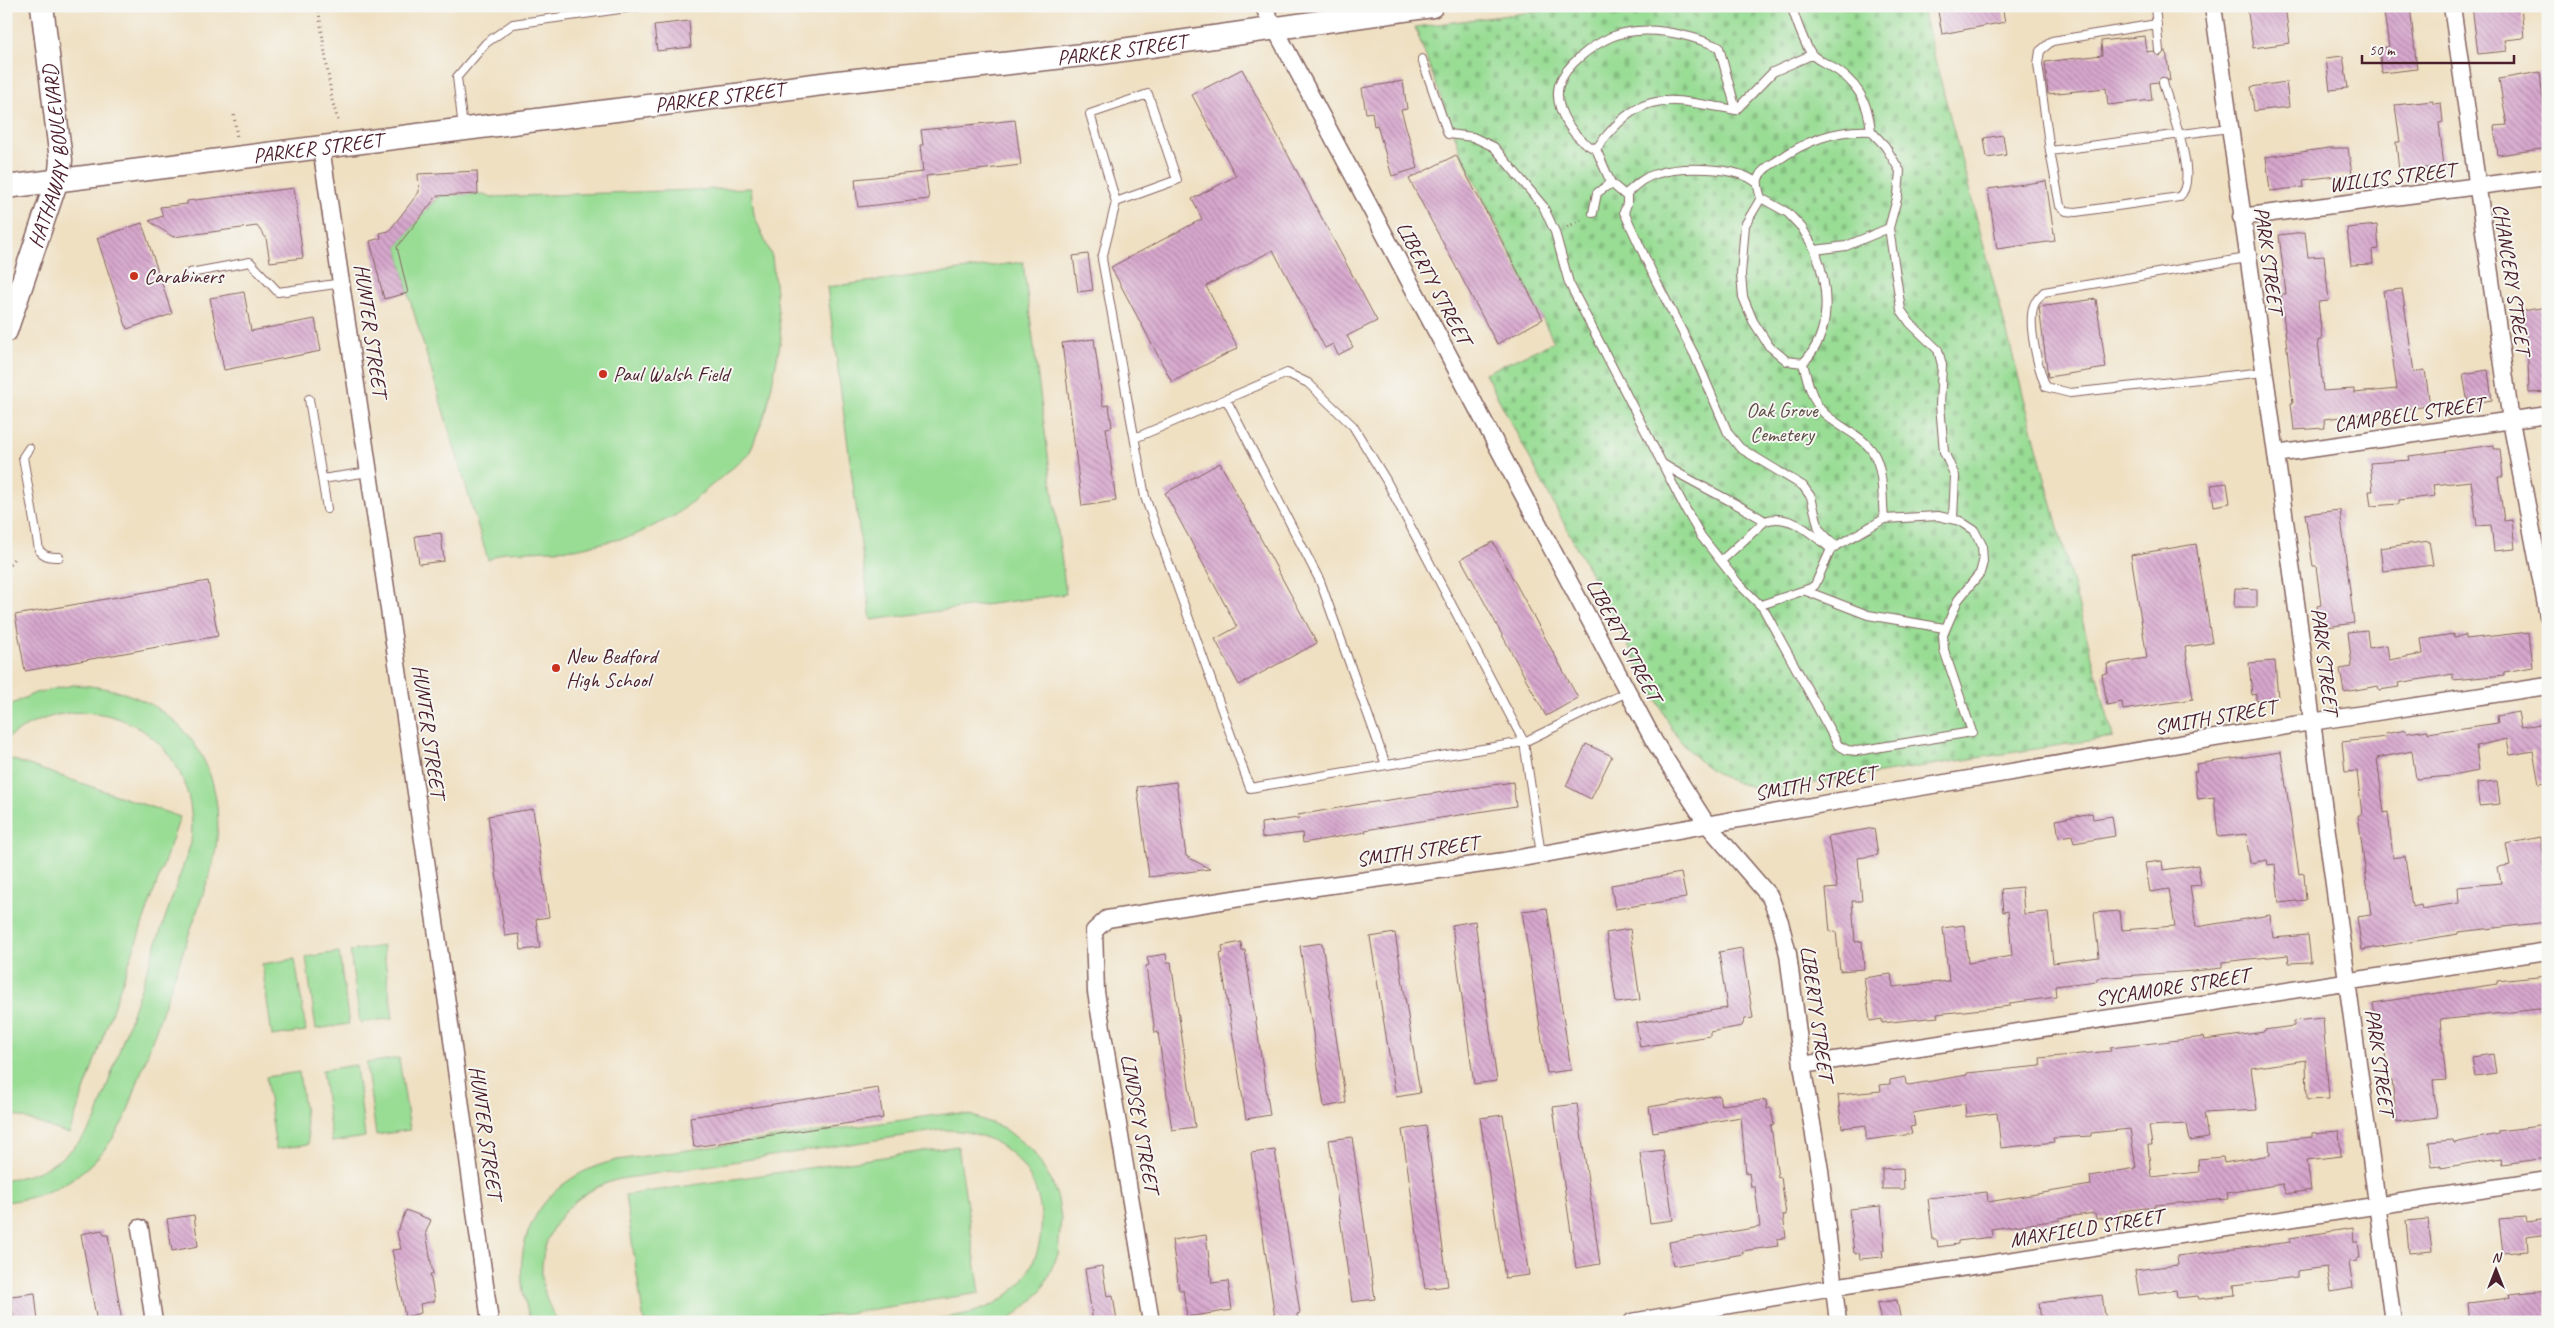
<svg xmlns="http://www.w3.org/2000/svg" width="2554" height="1328" viewBox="0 0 2554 1328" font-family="Caveat,sans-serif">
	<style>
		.grass { fill: #99dd95; stroke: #727e60 }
		.cemetery { fill: url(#cemetery-stones); stroke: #727e60 }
		.building { fill: url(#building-back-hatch) }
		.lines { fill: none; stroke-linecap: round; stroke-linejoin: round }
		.service-casing { stroke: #846360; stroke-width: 10 }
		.minor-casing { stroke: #846360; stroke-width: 19 }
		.secondary-casing { stroke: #846360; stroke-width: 25 }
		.path { stroke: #846360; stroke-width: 3; stroke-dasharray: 1 4; stroke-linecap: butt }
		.service { stroke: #fff; stroke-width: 8 }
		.minor { stroke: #fff; stroke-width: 16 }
		.secondary { stroke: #fff; stroke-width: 22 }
		.poi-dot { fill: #c8321e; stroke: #f6f6f2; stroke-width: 2 }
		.labels { text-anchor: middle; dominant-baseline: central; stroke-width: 4; stroke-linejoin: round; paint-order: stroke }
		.street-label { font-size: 21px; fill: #4a1f2b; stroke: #f6f6f2 }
		.poi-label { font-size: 21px; fill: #4a1f2b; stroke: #f6f6f2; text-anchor: start }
		.park-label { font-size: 21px; fill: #5e4e46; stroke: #f6f6f2 }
	</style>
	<defs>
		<pattern id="cemetery-stones" width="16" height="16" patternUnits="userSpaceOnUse" patternTransform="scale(1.25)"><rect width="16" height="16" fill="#99dd95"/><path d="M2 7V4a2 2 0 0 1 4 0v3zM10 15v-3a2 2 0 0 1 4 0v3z" fill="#85bd81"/></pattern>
		<pattern id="building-back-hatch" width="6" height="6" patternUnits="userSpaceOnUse" patternTransform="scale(1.25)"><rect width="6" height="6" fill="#d7a7cd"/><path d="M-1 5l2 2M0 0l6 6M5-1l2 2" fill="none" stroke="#b087a7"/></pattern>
	</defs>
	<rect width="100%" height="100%" fill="#f6f6f2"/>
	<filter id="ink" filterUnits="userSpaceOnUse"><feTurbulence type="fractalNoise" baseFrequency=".02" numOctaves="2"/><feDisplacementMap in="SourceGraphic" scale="10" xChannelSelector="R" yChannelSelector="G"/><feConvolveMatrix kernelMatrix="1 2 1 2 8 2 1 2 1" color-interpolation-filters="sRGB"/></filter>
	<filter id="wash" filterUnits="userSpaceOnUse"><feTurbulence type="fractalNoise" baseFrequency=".0096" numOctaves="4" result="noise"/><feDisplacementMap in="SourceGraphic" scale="20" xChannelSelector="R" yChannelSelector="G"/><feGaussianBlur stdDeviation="1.12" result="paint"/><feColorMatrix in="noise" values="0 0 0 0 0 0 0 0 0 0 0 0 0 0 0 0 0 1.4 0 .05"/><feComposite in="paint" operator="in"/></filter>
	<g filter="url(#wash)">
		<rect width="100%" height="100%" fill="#efe0c2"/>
		<path class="grass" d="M751,188L754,215L772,257L781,339L767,409L749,454L676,515L633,536L575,549L504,552L488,560L408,293L397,247L424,212L440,195L478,194L492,197Z
			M1023,262L1066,594L871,620L827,287Z
			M73,685C178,687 239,769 211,871L127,1113C104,1163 62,1196 6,1202V1179C44,1177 75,1152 95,1121L191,843C203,735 93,674 6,739V707L35,693Z
			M8,758L180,817L69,1134L6,1112Z
			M383,946L393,1018L360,1023L350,951Z
			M339,952L349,1024L316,1029L306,957Z
			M295,959L306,1031L272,1036L262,964Z
			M399,1058L410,1130L376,1135L366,1063Z
			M356,1065L365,1137L332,1142L322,1070Z
			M299,1072L309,1144L276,1149L266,1077Z
			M952,1113L970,1115L1004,1128L1033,1151L1052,1182L1058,1199L1061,1218L1058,1254L1043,1288L1031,1302L1007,1322H914C946,1317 983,1316 1009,1294C1053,1257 1052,1186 1007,1150C988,1135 965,1130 942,1130L620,1179C555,1195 519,1262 558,1322L531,1321C503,1246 538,1178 617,1160Z
			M958,1146L980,1293L788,1322H644L625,1195Z"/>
		<path class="cemetery" d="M1579,6H1921L2113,737L1769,790C1724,783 1700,768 1673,731L1485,373L1554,342L1462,155L1415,27Z"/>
		<g id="blocks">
			<path class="building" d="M1937,6H2002L2005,22L1942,34Z
				M2247,6H2285L2290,43L2253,48Z
				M2383,6H2410L2417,69L2382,73L2379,48L2389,47Z
				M2472,6H2521L2524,38L2505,40L2507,51L2478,54Z
				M689,21L691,47L657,51L654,25Z
				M2145,36L2147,52L2153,51L2160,56L2166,50L2170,81L2162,77L2158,82L2150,83L2152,100L2108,105L2106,88L2048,94L2045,62L2102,55L2101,41Z
				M2343,56L2348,88L2330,90L2326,58Z
				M1242,69L1377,321L1347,336L1353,347L1338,355L1333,344L1325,348L1273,250L1206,286L1238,348L1172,382L1111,267L1202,219L1192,199L1236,176L1192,95Z
				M2540,72L2548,148L2498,155L2494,126L2507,125L2499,79Z
				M1403,81L1407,109L1401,110L1418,168L1392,176L1377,125L1374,126L1372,112L1366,113L1362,88Z
				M2286,82L2289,107L2254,111L2251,87Z
				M2433,101V104L2441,103L2443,122L2439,123L2444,166L2399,171L2396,142H2400L2395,105Z
				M1015,120L1021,165L926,176L929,199L858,207L855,179L923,172L920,145H923L921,130Z
				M2003,135L2006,155L1987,158L1984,138Z
				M2329,148H2348L2352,174L2303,180L2304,187L2270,191L2266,157Z
				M1456,155L1543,319L1497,344L1409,179Z
				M477,171L478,194L437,196L397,247L408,293L384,299L370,241L381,238L380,233L389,231L419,192L418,174Z
				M2046,181L2055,241L1997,249L1988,189Z
				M294,188L303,258L270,262L266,238L257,226L173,237L149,221L163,216L160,207L187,204V201Z
				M142,223L172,314L127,329L97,238Z
				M2377,225L2379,249L2372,250L2373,264L2351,265L2347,228Z
				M2305,232L2308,257L2324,256L2329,301L2318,302L2322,340H2318L2323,391L2354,389V393L2397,389L2383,291L2402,289L2414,372L2425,370L2430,406L2324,419L2325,428L2294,430L2291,403H2293L2281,294H2286L2279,235Z
				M1088,254L1093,290L1078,292L1073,256Z
				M244,292L251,331L315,319L321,351L224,370L210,298Z
				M2096,299L2106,368L2048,377L2039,307Z
				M2548,307V330L2544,331L2548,392L2529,393L2527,333H2524L2521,311Z
				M1094,339L1103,406L1109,405L1112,427L1106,428L1116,501L1082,506L1062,343Z
				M2488,370L2492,400L2468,404L2463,374Z
				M2494,445V449H2500L2503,477H2498L2504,521L2512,520L2515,549L2494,551L2491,525L2477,526L2471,481L2433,485L2435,496L2399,500V504L2371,506L2369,491H2373L2370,463L2410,460L2409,456Z
				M1220,463L1317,643L1239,685L1215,639L1237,627L1165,493Z
				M2227,483L2230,503L2214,506L2211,485Z
				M2340,510L2354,623L2320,628L2317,606L2321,605L2316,566H2313L2305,514Z
				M441,533L444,561L419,564L415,536Z
				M2429,541L2433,565L2383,571L2380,548Z
				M1493,542L1578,698L1546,716L1461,559Z
				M2196,544L2212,643L2185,647L2193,699L2123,710L2122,702L2107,705L2102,674L2108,673L2107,664L2147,658L2131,555Z
				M208,581L218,636L25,671L15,615Z
				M2235,588L2257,589V607H2234Z
				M2367,630L2369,648L2387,645L2389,660L2423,654L2421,639L2454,634V637L2466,635V639L2529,632L2533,667L2504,672V675L2453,680V674L2398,683L2399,687L2379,690L2378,686L2344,692L2340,669L2352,667L2348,632Z
				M2275,661L2278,699L2256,701V694L2252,695L2249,663Z
				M2518,712L2521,727L2548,723V783L2539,784L2533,751L2510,755L2507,739L2476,746L2479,771L2451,776L2416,779L2412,751L2377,758L2384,813L2388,812L2393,858L2405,856L2412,907L2421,905L2422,909L2459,903L2458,887L2501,883L2498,867L2510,865L2506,844L2541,837L2548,894V922L2458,932V934L2362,950L2357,917L2371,915L2358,815H2362L2357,771L2345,772L2342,742L2386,737L2385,734L2406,730L2407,733L2428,730V733L2498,723L2497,716Z
				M1586,744L1612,756L1591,799L1566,786Z
				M2281,752L2299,874L2304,873L2306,900L2279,903L2275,864L2268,865L2267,860L2250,863L2246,834L2218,837L2214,797L2198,799L2194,771H2197L2196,764Z
				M2497,781L2500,804L2479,806L2477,783Z
				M1176,782L1186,856L1210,869L1149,877L1137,787Z
				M1513,782L1516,806L1365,830L1366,832L1303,843L1302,833L1262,838L1261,823L1299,818L1298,815L1361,804Z
				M533,809L549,917L536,919L540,948L521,950L519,934L505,936L488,816Z
				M2092,813L2093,819L2112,816L2115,836L2074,843L2072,835L2059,837L2056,820Z
				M1874,828L1878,855L1858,858L1862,901H1852L1855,942L1862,941L1864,969L1840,971L1836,931L1830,932L1826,889L1837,888L1828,836Z
				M2162,861L2163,870L2198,865L2201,885L2190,886L2196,927L2270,915L2273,938L2308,935L2311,962L2289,963L2288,955L2222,962V968L2194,971L2097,978V981L2055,986L2056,997L2010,1003V1006L1937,1014L1938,1017L1882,1023V1019L1870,1021L1864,978L1891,974L1893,987L1949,981L1943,928L1964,925L1968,963L2012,956L2008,911L2003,912L2001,889L2022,887L2024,914L2048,912L2053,963L2099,957L2094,913L2120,911L2122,930L2175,926L2169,889L2150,892L2145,863Z
				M1681,873L1686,898L1615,909L1611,885Z
				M1547,908L1571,1070L1547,1073L1522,911Z
				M1475,921L1497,1081L1474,1084L1452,925Z
				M1630,929L1640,1000L1616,1003L1606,933Z
				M1395,933L1420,1093L1396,1097L1370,937Z
				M1241,942L1242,951L1245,950L1270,1115L1246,1119L1220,954L1223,953L1222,946Z
				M1322,943L1346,1103L1324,1107L1300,946Z
				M1742,948L1753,1018L1745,1019L1742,1026L1710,1032V1036L1640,1047L1636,1023L1727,1008L1719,952Z
				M1166,954L1167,962H1171L1195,1127L1172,1130L1158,1032L1155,1033L1146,966L1149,965L1147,957Z
				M2548,976V1008L2440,1020L2446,1080L2433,1081L2437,1117L2397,1122L2392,1081L2390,1082L2384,1047L2379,1048L2373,1003L2497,984V981Z
				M2323,1018L2329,1099L2307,1100L2306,1060L2251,1068L2257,1110L2204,1113L2208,1138L2190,1141L2187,1124L2149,1126L2152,1145H2148L2151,1177L2199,1172L2198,1159L2223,1157L2224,1163L2270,1155L2269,1141L2312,1137V1133L2339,1131L2341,1156L2307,1160L2311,1190L2286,1194L2282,1184L2227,1193L2228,1199L2154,1205V1207L2120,1211V1216L2096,1219L2095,1213L2059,1218L2060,1220L1991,1229L1992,1237L1958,1241V1244L1938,1247L1937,1240H1933L1928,1198L1987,1192L1988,1202L2091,1185L2090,1176L2136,1168L2130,1129L2091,1133V1136L2053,1138L2054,1142L2001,1148L1997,1113L1966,1117L1965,1104L1913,1113L1915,1126L1910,1127L1912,1134L1866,1140V1125L1842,1128L1838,1095L1881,1091L1880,1085L1890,1084V1080L1905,1077L1906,1084L1909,1085L1967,1075V1073L2041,1066L2040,1058L2111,1051L2110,1048L2204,1037L2205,1040L2264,1032V1030L2294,1026V1021Z
				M2493,1054L2496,1073L2475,1076L2472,1057Z
				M878,1088L883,1118L694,1147L690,1117Z
				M1719,1095L1721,1105L1766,1100L1767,1109L1771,1108L1774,1125L1771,1126L1778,1178L1781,1177L1786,1215H1783L1786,1238L1777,1239L1778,1246L1742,1251L1743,1254L1673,1266L1669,1242L1760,1227L1755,1187H1751L1749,1173L1746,1174L1741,1117L1653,1132L1649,1107Z
				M1577,1104L1600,1264L1576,1268L1553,1107Z
				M1503,1115L1529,1275L1505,1278L1480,1118Z
				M2548,1125V1158L2502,1164L2501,1158L2441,1168V1166L2432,1167L2429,1142L2453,1140L2454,1143L2498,1134V1131Z
				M1426,1126L1448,1286L1425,1289L1402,1130Z
				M1352,1137L1375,1299L1352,1302L1329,1140Z
				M1275,1150L1300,1313L1297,1314L1298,1322H1280L1279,1317L1275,1318L1251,1153Z
				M1663,1150L1673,1220L1650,1223L1640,1153Z
				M1903,1168L1904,1189H1882V1169Z
				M1881,1206L1885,1250H1882L1883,1257L1860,1259L1859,1253H1854L1849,1209Z
				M406,1210L431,1220L426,1232L433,1274H430L435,1301L420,1304L421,1313L405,1317L392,1250L401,1249L397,1233Z
				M194,1215L198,1246L172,1251L167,1219Z
				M2525,1217L2526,1222L2548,1219V1234L2527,1237L2528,1251L2503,1253L2499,1219Z
				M2428,1219L2432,1251L2409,1253L2406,1221Z
				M2353,1228L2354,1242H2358L2360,1258H2357V1261L2349,1262L2353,1288L2331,1292L2327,1267L2297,1271V1277L2234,1285L2235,1295L2199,1299L2198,1296L2177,1298L2176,1290L2139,1295L2135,1270L2178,1265L2177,1256L2291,1242L2290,1238Z
				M102,1230L104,1235H108L122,1322H97L81,1234Z
				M1206,1235L1212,1283L1228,1281L1232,1310L1187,1317L1183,1290H1179L1172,1240Z
				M1102,1266L1107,1296L1113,1295L1117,1322H1093L1085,1269Z
				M2548,1290V1322H2470L2468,1303L2502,1299L2510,1297L2509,1294Z
				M35,1293L38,1322H14L11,1296Z
				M2102,1295L2106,1322H2041L2039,1303Z
				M1897,1300L1901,1322H1881L1877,1303Z"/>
		</g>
	</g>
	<g filter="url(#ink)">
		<use href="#blocks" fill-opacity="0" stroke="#846360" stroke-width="1"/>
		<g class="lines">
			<defs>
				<path id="service" d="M1791,6C1797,21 1802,40 1811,53C1814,59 1824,62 1830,66C1857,81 1868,101 1871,131L1885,146L1900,171L1898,195L1889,228L1901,310L1910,323L1938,350L1942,365L1940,405L1944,452L1955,476L1953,518
					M2155,6L2159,51
					M2157,24L2052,41L2040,51L2038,64L2050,151L2060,206L2066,211L2076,212L2179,197C2201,179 2168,106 2163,82
					M1422,59L1448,134L1473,137L1494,147L1543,206L1555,232L1569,283L1685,508L1701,536L1738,583L1763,608L1838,745L1847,750L1857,751L1972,732L1944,650L1943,635L1958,600L1980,573L1983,562L1982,545L1974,530L1960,521L1938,516L1884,519L1831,549L1815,585L1811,588L1761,605
					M1736,110C1667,99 1643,86 1596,149C1575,141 1553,110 1559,85C1565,65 1593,45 1611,37C1644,23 1688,34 1719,47L1736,110L1773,72L1811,55
					M463,128L457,77L486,43L513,24L641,6
					M1596,149L1611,183L1625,195
					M2050,151L2229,128
					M1757,183C1737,166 1680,166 1656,174C1644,177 1636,185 1627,193V204L1624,212L1657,283L1695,356L1728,433L1740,448L1803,486L1811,497L1819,529L1835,546
					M1761,198L1788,213L1802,228L1815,250L1846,246L1889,228
					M1116,202L1090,114L1148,94L1177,180L1116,202L1102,259L1145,497L1250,788L1524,742L1541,854
					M1593,213L1597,193L1611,183
					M1815,250C1829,287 1833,333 1803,363L1787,361L1769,346L1753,321L1743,297L1741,275L1745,225L1761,198C1759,192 1757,185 1758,179C1761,170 1770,165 1777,161C1805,141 1836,129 1871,131
					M2247,258L2044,292C2040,296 2036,300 2034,305C2027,324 2038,368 2046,387L2070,393L2264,372
					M190,273L250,262L278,292L343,283
					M1803,363C1807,379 1811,397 1821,410C1836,427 1863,434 1874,454C1884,472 1882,500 1884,519
					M309,399L327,509
					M1226,399L1320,581L1386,765
					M1135,438L1287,373L1308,383L1353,426L1386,480L1524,742L1627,692
					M29,448L23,457L39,550C45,557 50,557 59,557
					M1663,464C1696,485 1732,500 1765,521C1790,512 1813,535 1831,549
					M322,479L369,472
					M1721,561L1765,521
					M1806,591L1868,615L1944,628"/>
				<path id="minor" d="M1263,6L1654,741L1706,823L1770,897L1780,922L1788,954L1802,1065L1820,1170L1838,1322
					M2213,6L2276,454L2393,1322
					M2452,6L2511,421L2548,616
					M321,147L448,1010L490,1322
					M2241,217L2548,177
					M2276,454L2548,415
					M1802,1065L2548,951
					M140,1228L154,1322
					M1151,1322L1096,992L1094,931L1107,919L1259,895L1504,861L1879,794L2311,722L2548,686
					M1632,1322L1833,1287L2548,1180"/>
				<g id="secondary">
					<path id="s1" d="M6,187L838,82L1101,53L1432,6"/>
					<path id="s2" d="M6,331L60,171L61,160L42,6"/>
				</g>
			</defs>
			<use href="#service" class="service-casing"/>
			<use href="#minor" class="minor-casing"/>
			<use href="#secondary" class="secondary-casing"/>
			<path class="path" d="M318,6L332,100L339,124
				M234,115L237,138
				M1567,227L1581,220
				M6,561L10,564L15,557
				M6,569L10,564"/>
			<use href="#service" class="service"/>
			<use href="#minor" class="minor"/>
			<use href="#secondary" class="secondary"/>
		</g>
	</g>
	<g class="poi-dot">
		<circle cx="134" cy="276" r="5"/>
		<circle cx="603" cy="374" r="5"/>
		<circle cx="556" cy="668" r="5"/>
	</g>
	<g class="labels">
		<g class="street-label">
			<text stroke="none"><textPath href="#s1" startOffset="1124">PARKER STREET</textPath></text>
			<text stroke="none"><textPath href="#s1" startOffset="719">PARKER STREET</textPath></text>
			<text stroke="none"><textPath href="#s1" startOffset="314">PARKER STREET</textPath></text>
			<text stroke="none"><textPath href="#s2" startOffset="182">HATHAWAY BOULEVARD</textPath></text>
			<text transform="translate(2392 177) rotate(-7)">WILLIS STREET</text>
			<text transform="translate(2269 260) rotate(82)">PARK STREET</text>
			<text transform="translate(2512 279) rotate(81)">CHANCERY STREET</text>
			<text transform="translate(1434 283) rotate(62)">LIBERTY STREET</text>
			<text transform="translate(371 330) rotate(82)">HUNTER STREET</text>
			<text transform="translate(2409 414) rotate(-8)">CAMPBELL STREET</text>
			<text transform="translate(1624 640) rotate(62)">LIBERTY STREET</text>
			<text transform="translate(2325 661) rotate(83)">PARK STREET</text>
			<text transform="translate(2215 717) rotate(-10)">SMITH STREET</text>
			<text transform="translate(429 731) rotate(82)">HUNTER STREET</text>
			<text transform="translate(1815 783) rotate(-10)">SMITH STREET</text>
			<text transform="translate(1417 851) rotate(-8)">SMITH STREET</text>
			<text transform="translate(2172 987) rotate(-9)">SYCAMORE STREET</text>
			<text transform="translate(1817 1013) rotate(82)">LIBERTY STREET</text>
			<text transform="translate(2380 1062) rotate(82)">PARK STREET</text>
			<text transform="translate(1140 1123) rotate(80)">LINDSEY STREET</text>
			<text transform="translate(486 1132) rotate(82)">HUNTER STREET</text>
			<text transform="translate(2086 1228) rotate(-9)">MAXFIELD STREET</text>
		</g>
		<g class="poi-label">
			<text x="144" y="276">Carabiners</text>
			<text x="613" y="374">Paul Walsh Field</text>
			<text x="566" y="656">New Bedford<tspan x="566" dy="24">High School</tspan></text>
		</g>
		<g class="park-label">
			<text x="1782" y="410">Oak Grove<tspan x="1782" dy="24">Cemetery</tspan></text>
		</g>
	</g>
	<rect width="2554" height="1328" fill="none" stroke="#f6f6f2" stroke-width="25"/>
	<g transform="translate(2496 1270)" stroke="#f6f6f2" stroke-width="4" paint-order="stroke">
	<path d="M0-4L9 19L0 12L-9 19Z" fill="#4a1f2b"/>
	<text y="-8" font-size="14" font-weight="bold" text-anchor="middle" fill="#4a1f2b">N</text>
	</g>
	<path d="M2362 55v8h152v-8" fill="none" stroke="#4a1f2b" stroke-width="2.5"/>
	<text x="2369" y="55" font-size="15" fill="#4a1f2b" stroke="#f6f6f2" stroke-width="4" paint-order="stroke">50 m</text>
</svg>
